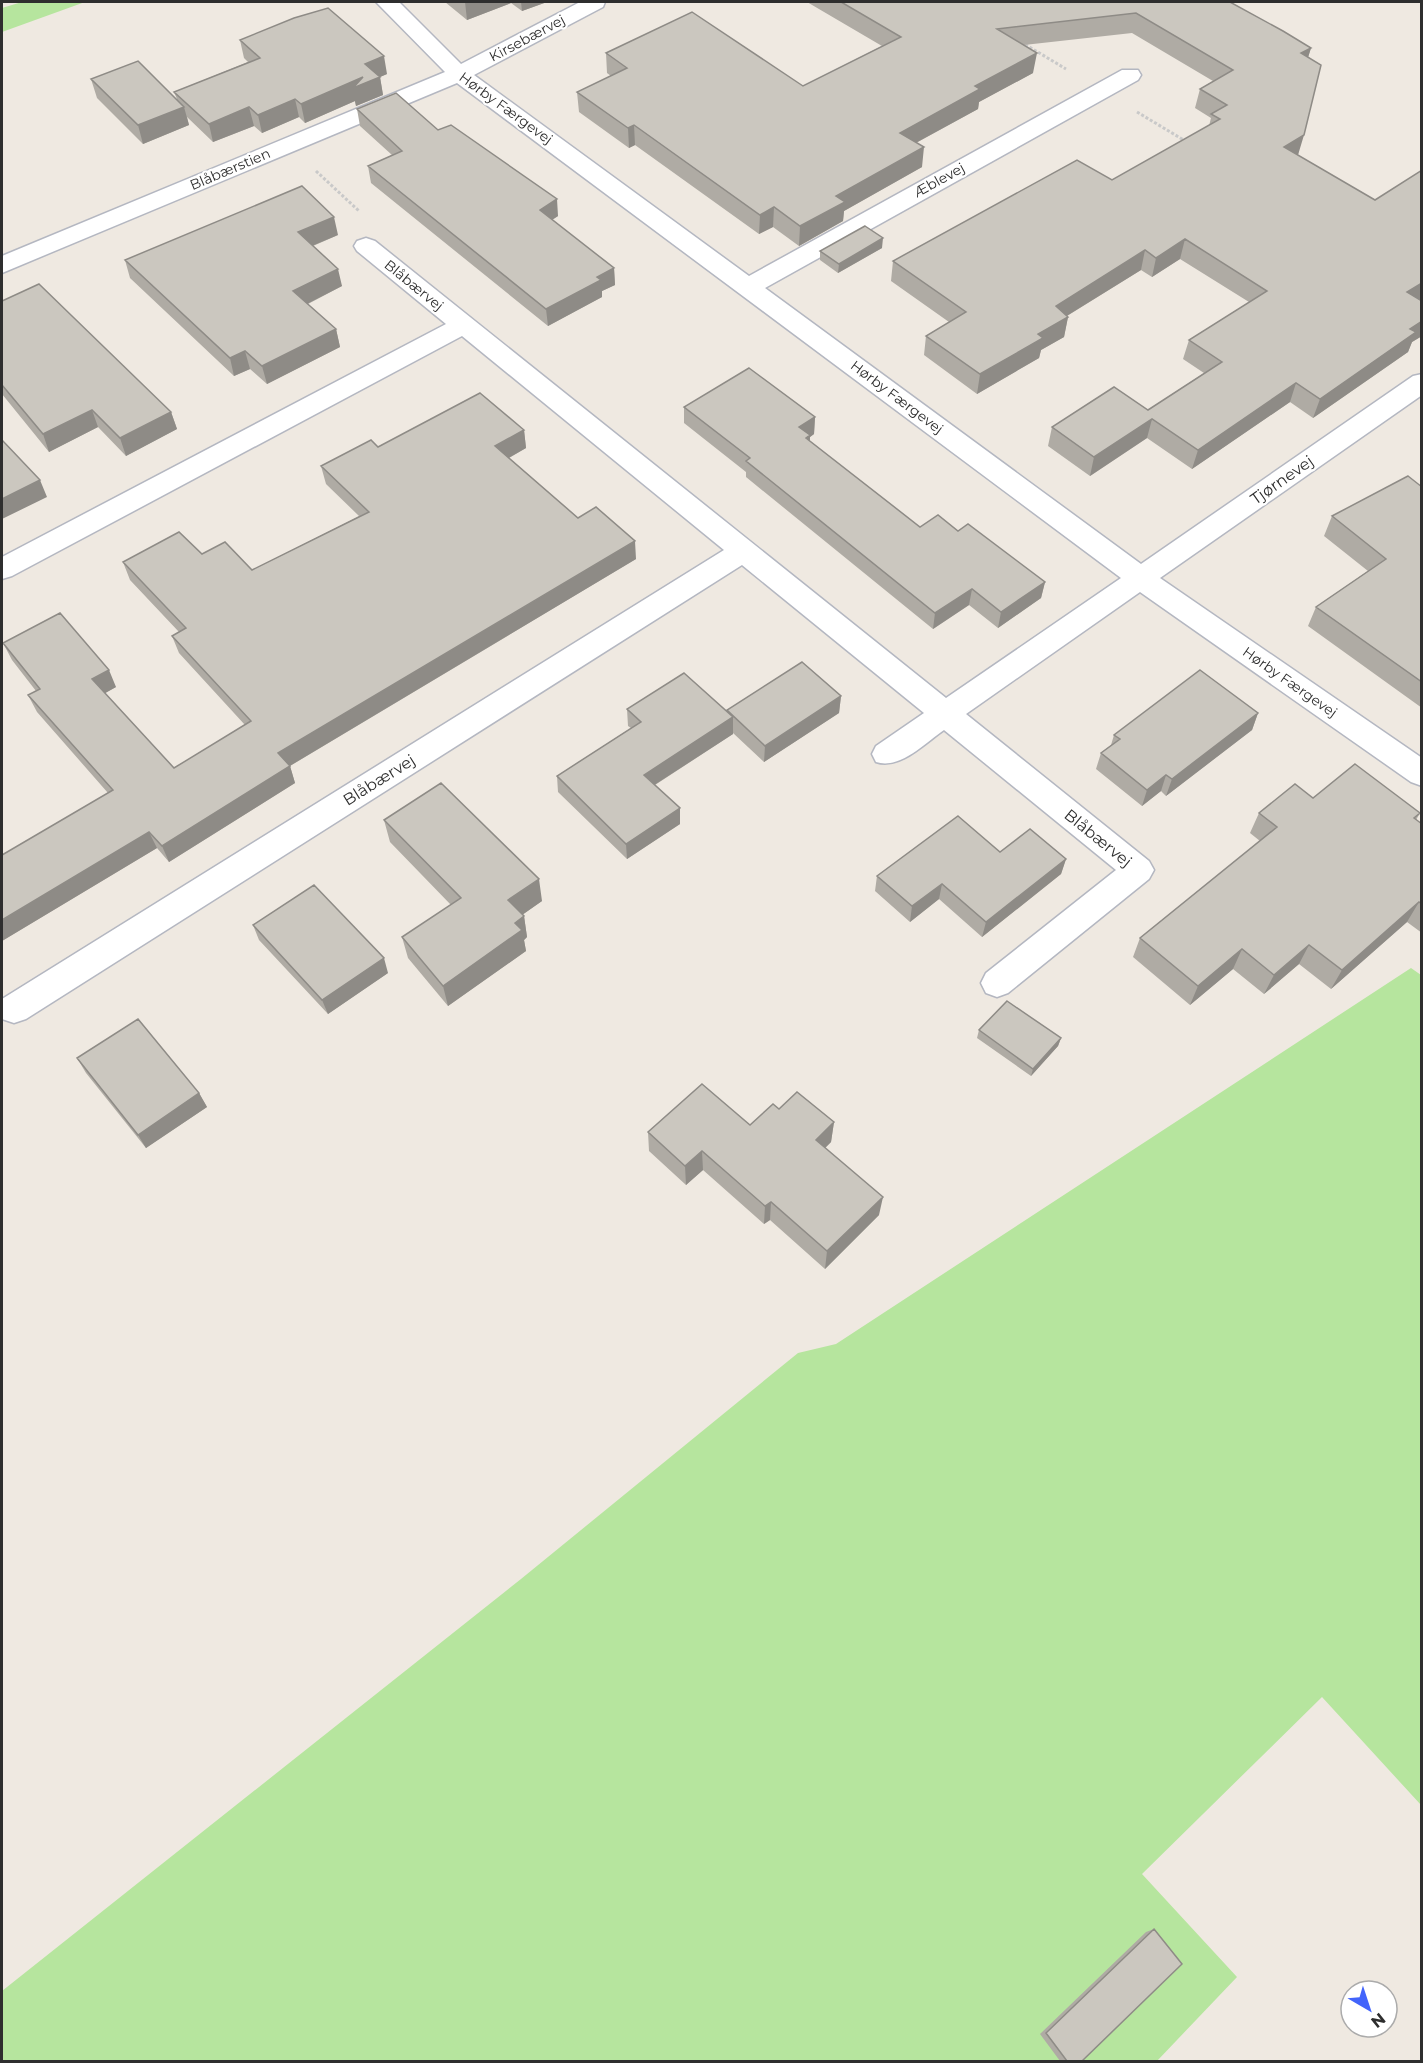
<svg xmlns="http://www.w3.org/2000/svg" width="1423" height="2063" viewBox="0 0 1423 2063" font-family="Montserrat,sans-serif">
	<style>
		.green { fill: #b6e59e }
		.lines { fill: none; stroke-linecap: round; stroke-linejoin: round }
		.minor-casing { stroke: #b4b7c1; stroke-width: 3 }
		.path { stroke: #c9c9c9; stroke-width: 3; stroke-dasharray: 3 2; stroke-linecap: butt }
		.minor { fill: #fff; fill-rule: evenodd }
		.wall { fill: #afaba4 }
		.shaded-wall { fill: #8e8b86 }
		.building { fill: #cbc7bf; stroke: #8e8b86; stroke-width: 1.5 }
		.labels { text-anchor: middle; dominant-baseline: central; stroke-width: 4.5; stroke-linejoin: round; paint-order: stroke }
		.far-street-label { font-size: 14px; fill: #2e2e2e; stroke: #fff }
		.street-label { font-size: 16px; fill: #2e2e2e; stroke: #fff }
	</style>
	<rect width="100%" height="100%" fill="#efe9e1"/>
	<path class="green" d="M22,2H85L2,32V8Z
		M1411,968L1421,975V1805L1322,1697L1142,1874L1237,1977L1157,2061L2,2062V1991L521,1579L798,1353L836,1344Z"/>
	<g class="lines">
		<defs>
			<path id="minor" d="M376,2H399L461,64L580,2H605L603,7L474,75L749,276L1122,70H1138L1141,75L1138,80L765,288L1141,564L1413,376L1422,374V395L1160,578L1422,758V786L1411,782L1140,592L966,714L1149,861L1154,870L1149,879L1008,993L997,997L986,993L981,983L986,973L1116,870L944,730C925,743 900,770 876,762L872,754L876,746L924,713L742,565L26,1019L14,1023L2,1019V999L724,550L462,336L12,576L2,579V557L446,324L357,251L354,246L357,241L366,238L375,241L946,698L1121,578L457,83L2,273V256L445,72Z"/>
		</defs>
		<use href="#minor" class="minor-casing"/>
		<path class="path" d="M1021,42L1066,69
			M1137,112L1187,142
			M316,171L359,211"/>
		<use href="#minor" class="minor"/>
	</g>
	<path class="wall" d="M445,2H547L522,11L511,3L467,20Z
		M807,2H1230L1311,48L1308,57L1298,155L1418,300L1422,301V336L1412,342L1408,352L1313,418L1290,402L1192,469L1147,438L1090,476L1048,446L1052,427L1148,410L1204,373L1183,359L1189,340L1249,302L1180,259L1152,277L1141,270L1067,316L1068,317L1064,337L1041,350L1039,358L977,394L924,355L926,336L949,322L891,281L893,261L1112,180L1209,126L1211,118L1195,108L1200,89L1213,81L1132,33L1024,45L1033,73L979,102L978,109L916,143L922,167L844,211L843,221L799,246L773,227L759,234L635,145L629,148L579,112L577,92L611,76L607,73L606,53L803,86L882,46Z
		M240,40L387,74L380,77L383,95L356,106L355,101L305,123L299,117L262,133L254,126L213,142L187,117L189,125L143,144L97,98L91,79L177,99L174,92L248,62L244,58Z
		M357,109L438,130L558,216L552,220L614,268L615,285L602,291V297L548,326L371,183L368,166L392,155L360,126Z
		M338,235L313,246L342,286L308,304L336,329L340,347L267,384L250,369L234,376L130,278L125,260Z
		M882,248L838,273L820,260V251Z
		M2,301L171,412L177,429L126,456L98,427L49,452L2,394Z
		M684,407L815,417L814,434L810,437V442L920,527L958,531L1045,582L1041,598L998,628L969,605L933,629L746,477V472L684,423Z
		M524,430L526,448L509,458L578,518L636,559L290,766L295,783L169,862L157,848L2,941L108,793L37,712L28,695L36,691L12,660L3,643L116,687L105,693L174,768L245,725L179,653L172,636L179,632L130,580L123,562L202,554L252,570L359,516L326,484L321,466L378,447Z
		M1422,487V708L1308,626L1316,607L1368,571L1324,536L1332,516Z
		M841,696L839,713L764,762L733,733V734L655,785L680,808V824L627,859L558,792L557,776L631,728L628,726L627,709L727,712V710Z
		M1258,713L1252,730L1166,796L1161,791L1142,806L1096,769L1101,753L1111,745L1114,735Z
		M1313,798L1420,813L1416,820L1422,824V933L1407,922L1331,989L1299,964L1264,994L1233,969L1190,1005L1133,957L1140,938L1260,841L1250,833L1259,813Z
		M384,820L542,901L522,915L524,916L527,937L524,940L526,951L448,1006L408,958L402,937L451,905L390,842Z
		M1066,859L1061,874L982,937L939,899L910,922L875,891L877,876Z
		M253,925L388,973L328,1014L259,940Z
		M979,1030L1061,1038L1058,1046L1031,1076L977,1038Z
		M77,1058L199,1093L207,1107L146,1148L86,1073Z
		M779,1109L834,1122L831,1142L825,1148L879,1215L825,1269L770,1220L764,1224L703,1170L686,1185L649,1151L648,1132L750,1125Z
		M1154,1929L1082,2061H1060L1040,2034L1146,1932Z"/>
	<path class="shaded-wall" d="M465,2H511V3L467,20Z
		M521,2H547L522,11Z
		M1311,48L1305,67L1301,53Z
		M1037,53L1033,73L979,102L978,109L899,152L900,133L975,86Z
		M384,56L387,74L380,77L383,95L356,106L355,101L305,123L301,104L365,64Z
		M295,99L299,117L262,133L258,115Z
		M184,107L189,125L143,144L138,125Z
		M249,107L254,126L213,142L209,124Z
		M634,125L635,145L629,148L628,128Z
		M1304,135L1298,155L1284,147Z
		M924,147L922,167L844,211L843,221L799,246L800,226L836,196Z
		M557,199L558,216L541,227L540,210Z
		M774,207L773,227L759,234L760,215Z
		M334,217L338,235L302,250L298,232Z
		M883,238L882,248L838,273L839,264Z
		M1185,239L1180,259L1152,277L1156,258Z
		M1145,250L1141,270L1052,325L1056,306Z
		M614,268L615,285L602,291V297L548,326L546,309L597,277Z
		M338,269L342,286L297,309L293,291Z
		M1422,283V298L1399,312L1407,292Z
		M1068,317L1064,337L1041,350L1039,358L977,394L980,374L1038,334Z
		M1422,321V336L1412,342L1408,352L1313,418L1320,399L1410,329Z
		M336,329L340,347L267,384L262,366Z
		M245,351L250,369L234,376L230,358Z
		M1296,383L1290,402L1192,469L1198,450Z
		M92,410L98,427L49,452L43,434Z
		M171,412L177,429L126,456L120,438Z
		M815,417L814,434L810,437L809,452L799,427Z
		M1152,419L1147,438L1090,476L1094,457Z
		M524,430L526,448L498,464L495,446Z
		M40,480L47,497L2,519V499Z
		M635,541L636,559L283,770L278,753Z
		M1045,582L1041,598L998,628L1001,612Z
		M972,589L969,605L933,629L935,613Z
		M109,670L116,687L100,696L92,679Z
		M841,696L839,713L764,762L765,746Z
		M1258,713L1252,730L1166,796L1172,779Z
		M733,717V734L645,791L644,775Z
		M290,766L295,783L169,862L162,846Z
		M1166,775L1161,791L1142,806L1147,790Z
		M680,808V824L627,859L626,844Z
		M149,832L157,848L2,941V920Z
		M1066,859L1061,874L982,937L986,922Z
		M539,879L542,901L512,922L508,900Z
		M942,884L939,899L910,922L912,906Z
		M1419,902L1407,922L1331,989L1342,970Z
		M524,916L527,937L524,940L526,951L448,1006L443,986L515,923Z
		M1309,945L1299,964L1264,994L1274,975Z
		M1242,949L1233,969L1190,1005L1198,986Z
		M384,958L388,973L328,1014L322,1000Z
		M1061,1038L1058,1046L1031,1076L1033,1069Z
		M199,1093L207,1107L146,1148L138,1135Z
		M834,1122L831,1142L814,1159L816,1140Z
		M702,1151L703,1170L686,1185L685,1166Z
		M883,1197L879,1215L825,1269L827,1251Z
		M771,1202L770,1220L764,1224L765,1206Z"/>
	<path class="building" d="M841,2H1230L1283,31L1311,48L1301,53L1321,65L1304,135L1284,147L1375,200L1422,170V283L1407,292L1422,301V321L1410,329L1416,332L1320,399L1296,383L1198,450L1152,419L1094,457L1052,427L1114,387L1148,410L1222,362L1189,340L1267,291L1185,239L1156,258L1145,250L1056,306L1068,317L1038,334L1043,338L980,374L926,336L966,312L893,261L1077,160L1112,180L1220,119L1211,114L1227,105L1200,89L1233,70L1136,13L997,29L1037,53L975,86L980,89L900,133L924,147L836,196L845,202L800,226L774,207L760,215L634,125L628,128L577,92L627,68L606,53L692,12L803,86L901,37Z
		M328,8L384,56L365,64L380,77L353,88L363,77L301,104L295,99L258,115L249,107L209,124L174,92L260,58L240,40L294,18Z
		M138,61L184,107L138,125L91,79Z
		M396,93L438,130L451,125L557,199L540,210L614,268L597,277L601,280L546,309L368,166L402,151L357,109Z
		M302,186L334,217L298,232L338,269L293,291L336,329L262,366L245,351L230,358L125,260Z
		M865,226L883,238L839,264L820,251Z
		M39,284L171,412L120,438L92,410L43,434L2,385V301Z
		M749,368L815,417L799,427L810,435L806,438L920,527L938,515L958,531L968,524L1045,582L1001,612L972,589L935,613L746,461L750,458L684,407Z
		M480,393L524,430L495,446L578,518L596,507L635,541L278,753L290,766L162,846L149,832L2,920V855L113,790L28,695L40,689L3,643L60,613L109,670L92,679L174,768L251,721L172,636L186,628L123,562L179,532L202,554L225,542L252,570L369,512L321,466L371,440L378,447Z
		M2,440L40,480L2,499Z
		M1408,476L1422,487V682L1316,607L1386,559L1332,516Z
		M802,662L841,696L765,746L727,710Z
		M1200,670L1258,713L1172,779L1166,775L1147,790L1101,753L1120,739L1114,735Z
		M684,673L733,717L644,775L680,808L626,844L557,776L641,722L627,709Z
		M1355,764L1420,813L1414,818L1422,824V904L1419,902L1342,970L1309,945L1274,975L1242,949L1198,986L1140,938L1277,827L1259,813L1295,784L1313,798Z
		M441,783L539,879L508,900L524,916L515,923L522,930L443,986L402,937L461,898L384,820Z
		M958,816L1000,852L1030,829L1066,859L986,922L942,884L912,906L877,876Z
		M314,885L384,958L322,1000L253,925Z
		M1007,1001L1061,1038L1033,1069L979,1030Z
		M138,1019L199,1093L138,1135L77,1058Z
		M702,1084L750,1125L773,1104L779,1109L797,1092L834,1122L816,1140L883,1197L827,1251L771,1202L765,1206L702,1151L685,1166L648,1132Z
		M1154,1929L1182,1964L1082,2061H1067L1046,2033Z"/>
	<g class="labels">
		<g class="far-street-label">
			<text transform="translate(527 38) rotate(-28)">Kirsebærvej</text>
			<text transform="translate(506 108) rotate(36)">Hørby Færgevej</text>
			<text transform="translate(230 169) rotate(-23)">Blåbærstien</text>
			<text transform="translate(939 180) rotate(-29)">Æblevej</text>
			<text transform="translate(414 285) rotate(39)">Blåbærvej</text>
			<text transform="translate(897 397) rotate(37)">Hørby Færgevej</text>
			<text transform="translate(1290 682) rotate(35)">Hørby Færgevej</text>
		</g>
		<g class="street-label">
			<text transform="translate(1282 480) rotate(-35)">Tjørnevej</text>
			<text transform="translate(379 780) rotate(-32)">Blåbærvej</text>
			<text transform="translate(1098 838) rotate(39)">Blåbærvej</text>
		</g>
	</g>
	<rect width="1423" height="2063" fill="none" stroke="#2e2e2e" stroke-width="6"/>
	<g transform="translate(1369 2009) rotate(141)"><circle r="28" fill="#ffffff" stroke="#ababab" stroke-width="1.5"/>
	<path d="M0-4.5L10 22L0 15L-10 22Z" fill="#4264fb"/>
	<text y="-9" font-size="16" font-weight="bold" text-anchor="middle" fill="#2e2e2e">N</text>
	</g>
</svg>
